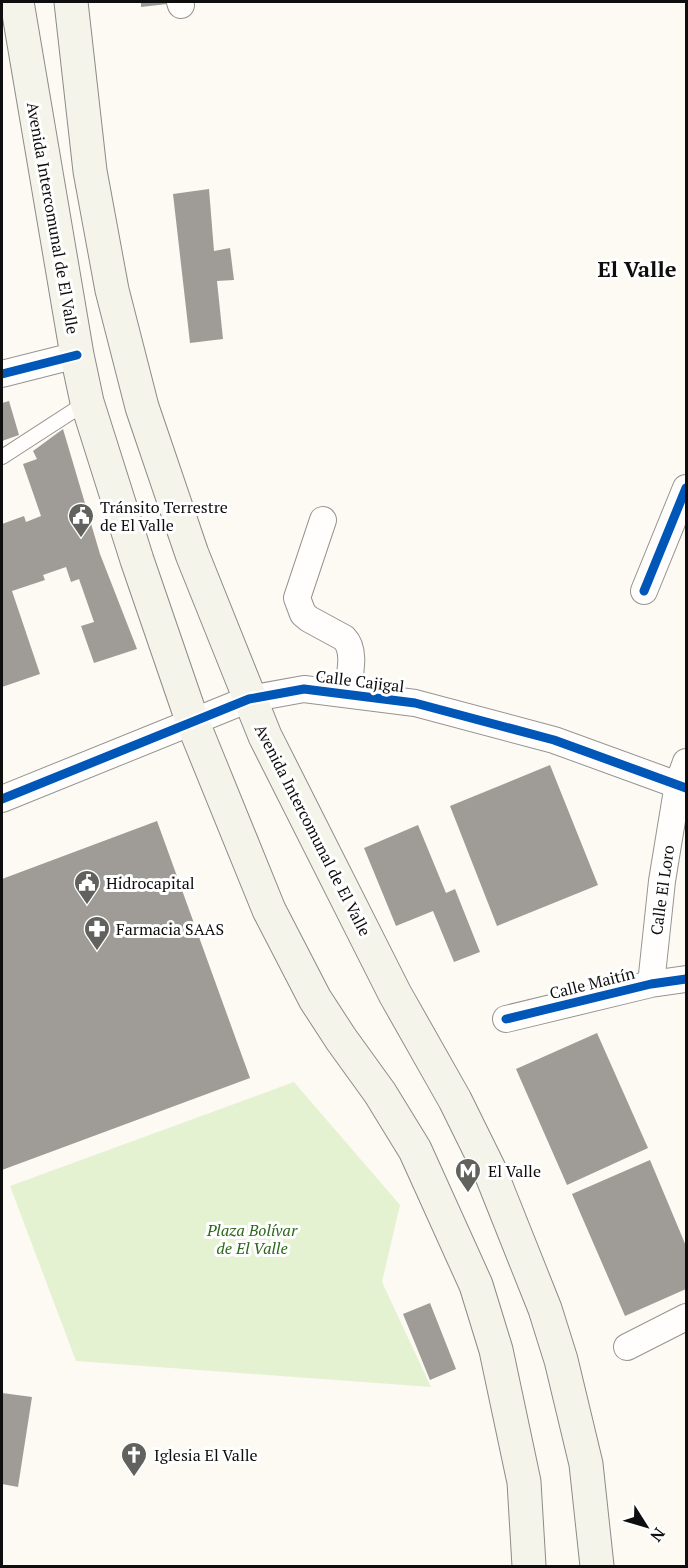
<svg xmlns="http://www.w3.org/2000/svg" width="688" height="1568" viewBox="0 0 688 1568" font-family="'PT Serif',serif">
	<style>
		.green { fill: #e5f2d2 }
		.building { fill: #9f9c98 }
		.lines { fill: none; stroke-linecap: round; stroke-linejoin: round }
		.service-casing { stroke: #959491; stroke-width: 16 }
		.minor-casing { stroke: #959491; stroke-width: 28 }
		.secondary-casing { stroke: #8c8b87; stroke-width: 35 }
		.service { stroke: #fffefd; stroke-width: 14 }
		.minor { stroke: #fffefd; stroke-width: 26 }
		.secondary { stroke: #f5f4ea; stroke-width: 33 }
		.cycleway-casing { stroke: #fff; stroke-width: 13 }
		.cycleway { stroke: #0057b8; stroke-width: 9 }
		.labels { text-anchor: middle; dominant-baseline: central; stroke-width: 6; stroke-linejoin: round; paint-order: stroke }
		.street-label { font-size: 16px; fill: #0e0e0e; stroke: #fff }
		.poi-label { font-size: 16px; fill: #0e0e0e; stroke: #fff; text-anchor: start }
		.park-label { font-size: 16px; font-style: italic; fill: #2d681c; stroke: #fff }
		.district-label { font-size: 22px; font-weight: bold; fill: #0e0e0e; stroke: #fff }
	</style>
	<rect width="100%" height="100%" fill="#fcfaf2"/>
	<path class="green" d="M294,1082L400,1205L382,1282L431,1387L76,1361L10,1186Z"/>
	<path class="building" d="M141,2H176V3L141,7Z
		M209,189L214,251L230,248L234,280L217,281L223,339L190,343L173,194Z
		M9,401L19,435L2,441V403Z
		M63,429L100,554L137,649L94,663L81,626L94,622L79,579L71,582L66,567L43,575L45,580L12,591L40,674L2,687V524L24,516L26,522L41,516L23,464L37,459L33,451Z
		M550,765L598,885L497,926L450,806Z
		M157,821L250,1078L2,1170V879Z
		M418,825L446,893L455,889L480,952L454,962L433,911L396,926L364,848Z
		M597,1033L648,1148L567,1185L516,1069Z
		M650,1160L686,1246V1289L625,1316L572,1194Z
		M430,1303L456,1369L430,1380L403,1314Z
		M2,1393L32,1397L18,1487L2,1484Z"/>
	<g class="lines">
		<defs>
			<path id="service" d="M2,457L87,402"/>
			<path id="minor" d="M180,2L181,5
				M2,374L77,355
				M323,520L297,598L303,614L309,619L344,638C357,651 349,677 347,694
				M644,591L686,488
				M2,799L249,699L304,689L415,703L554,740L686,788
				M651,984L662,881L678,784L686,762
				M506,1019L651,984L686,979
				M627,1347L686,1317"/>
			<path id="secondary" d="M17,2L77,355L87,402L137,560L193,723L269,910L315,999L341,1039L380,1093L415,1150L476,1285L496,1350L524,1482L529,1566
				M71,2L90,171L112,290L142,407L192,554L265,736L395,994L455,1100L490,1171L545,1309L561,1360L586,1464L597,1566"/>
		</defs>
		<use href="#service" class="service-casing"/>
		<use href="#minor" class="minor-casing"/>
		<use href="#secondary" class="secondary-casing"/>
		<use href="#service" class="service"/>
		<use href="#minor" class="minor"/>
		<use href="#secondary" class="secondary"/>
		<defs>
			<path id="cycleway" d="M2,374L77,355
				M644,591L686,488
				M2,799L249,699L304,689L415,703L554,740L686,788
				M506,1019L651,984L686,979"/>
		</defs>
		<use href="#cycleway" class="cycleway-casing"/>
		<use href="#cycleway" class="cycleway"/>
	</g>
	<defs>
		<symbol id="civic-pin" viewBox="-11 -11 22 30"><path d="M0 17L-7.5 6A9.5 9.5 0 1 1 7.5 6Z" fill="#61615e" stroke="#fff"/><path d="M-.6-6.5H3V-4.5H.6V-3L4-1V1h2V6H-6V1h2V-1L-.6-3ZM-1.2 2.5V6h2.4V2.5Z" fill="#fff"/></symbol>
		<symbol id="pharmacy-pin" viewBox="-11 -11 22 30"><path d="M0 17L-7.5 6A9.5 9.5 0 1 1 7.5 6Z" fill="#61615e" stroke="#fff"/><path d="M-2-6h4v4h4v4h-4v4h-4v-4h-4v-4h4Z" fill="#fff"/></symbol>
		<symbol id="metro-pin" viewBox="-11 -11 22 30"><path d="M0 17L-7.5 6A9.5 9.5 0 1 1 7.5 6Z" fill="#61615e" stroke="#fff"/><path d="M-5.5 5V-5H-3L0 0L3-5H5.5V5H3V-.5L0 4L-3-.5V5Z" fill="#fff"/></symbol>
		<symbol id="church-pin" viewBox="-11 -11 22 30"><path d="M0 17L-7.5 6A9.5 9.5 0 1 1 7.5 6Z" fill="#61615e" stroke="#fff"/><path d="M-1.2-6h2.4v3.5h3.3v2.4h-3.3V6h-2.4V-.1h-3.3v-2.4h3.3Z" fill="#fff"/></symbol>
	</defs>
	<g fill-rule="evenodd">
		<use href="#civic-pin" x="66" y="501" width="30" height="40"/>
		<use href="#civic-pin" x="72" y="868" width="30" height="40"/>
		<use href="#pharmacy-pin" x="82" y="914" width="30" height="40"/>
		<use href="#metro-pin" x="453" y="1156" width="30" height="40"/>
		<use href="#church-pin" x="119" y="1440" width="30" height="40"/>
	</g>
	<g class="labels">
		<g class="street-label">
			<text transform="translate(53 218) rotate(80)">Avenida Intercomunal de El Valle</text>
			<text transform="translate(360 681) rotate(7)">Calle Cajigal</text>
			<text transform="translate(313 830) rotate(63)">Avenida Intercomunal de El Valle</text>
			<text transform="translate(662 890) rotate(-82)">Calle El Loro</text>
			<text transform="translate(592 983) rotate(-14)">Calle Maitín</text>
		</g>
		<g class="poi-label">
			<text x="100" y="507">Tránsito Terrestre<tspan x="100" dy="18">de El Valle</tspan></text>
			<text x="106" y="883">Hidrocapital</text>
			<text x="116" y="929">Farmacia SAAS</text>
			<text x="488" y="1171">El Valle</text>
			<text x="154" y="1455">Iglesia El Valle</text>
		</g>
		<g class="park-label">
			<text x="252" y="1230">Plaza Bolívar<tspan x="252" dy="18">de El Valle</tspan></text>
		</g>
		<g class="district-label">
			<text x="637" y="268">El Valle</text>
		</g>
	</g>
	<rect width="688" height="1568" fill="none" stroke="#0e0e0e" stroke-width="6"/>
	<g transform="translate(646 1526) rotate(127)" stroke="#ffffff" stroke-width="4.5" paint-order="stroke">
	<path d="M0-4.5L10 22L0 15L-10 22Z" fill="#0e0e0e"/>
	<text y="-9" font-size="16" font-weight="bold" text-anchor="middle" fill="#0e0e0e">N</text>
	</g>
</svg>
